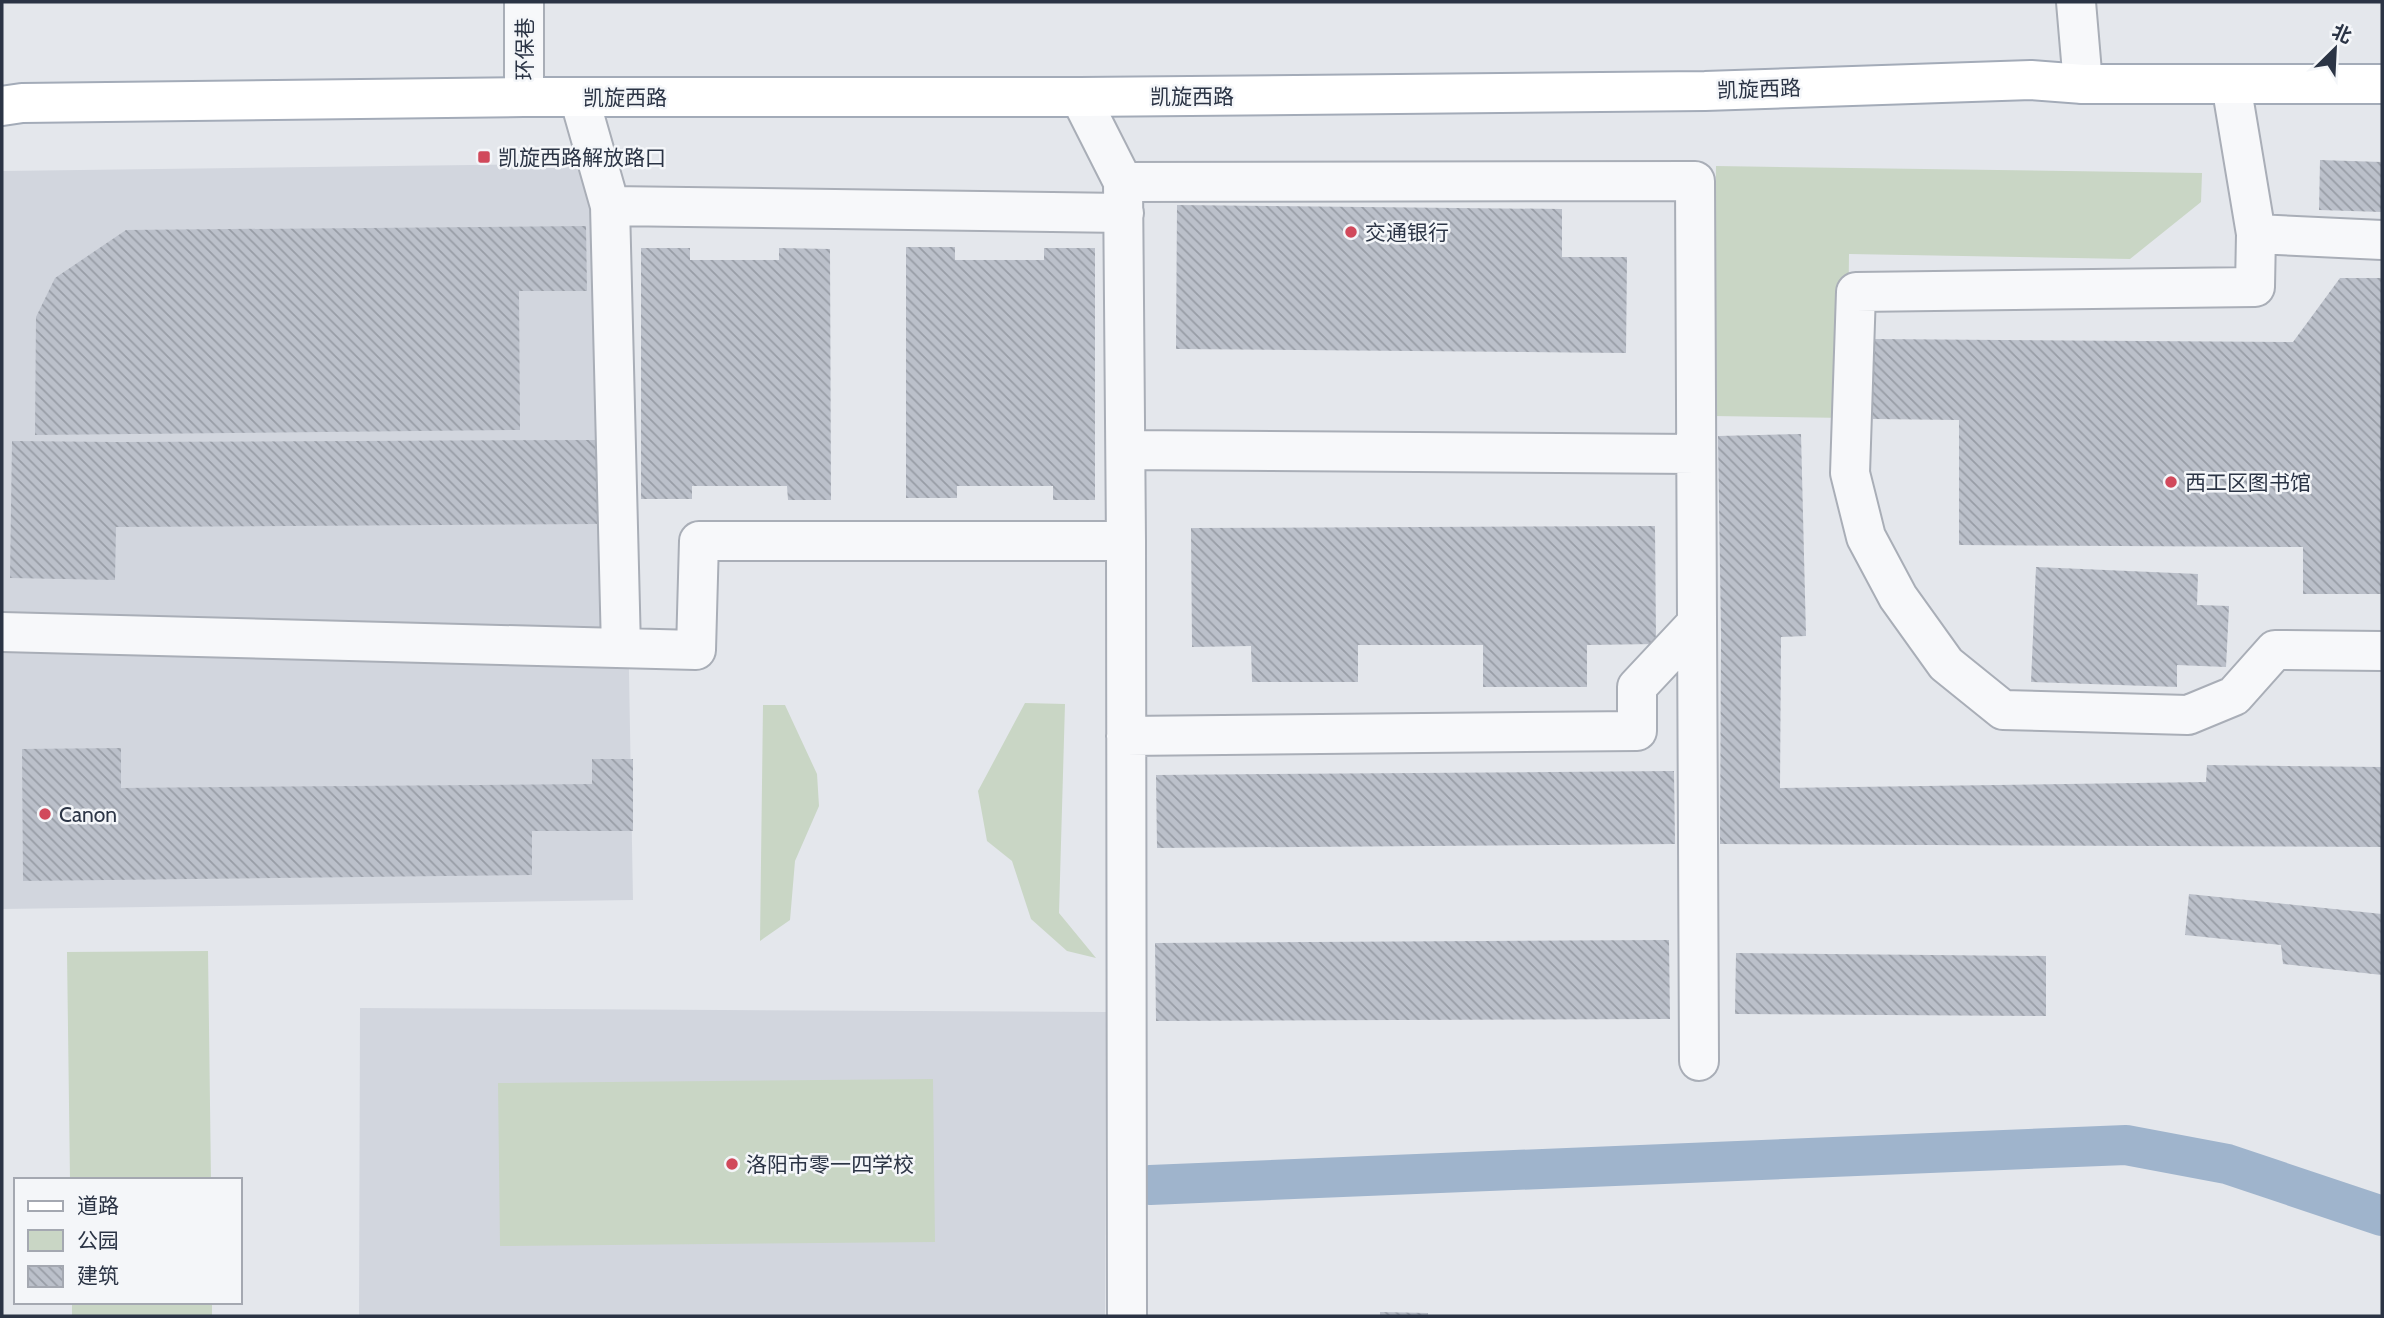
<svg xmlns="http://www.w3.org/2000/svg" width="2384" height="1318" viewBox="0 0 2384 1318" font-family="Cabin,'Noto Sans SC',sans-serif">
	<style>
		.built { fill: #d2d6de }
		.green { fill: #c9d6c5 }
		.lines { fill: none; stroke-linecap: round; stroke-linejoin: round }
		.canal { stroke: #9fb4cc; stroke-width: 40 }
		.building { fill: url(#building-back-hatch) }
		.minor-casing { stroke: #a9aeb7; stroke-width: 42 }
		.major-casing { stroke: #a3abb8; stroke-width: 42 }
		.minor { stroke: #f7f8fa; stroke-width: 38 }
		.major { stroke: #fff; stroke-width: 38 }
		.poi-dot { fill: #d1495b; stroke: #f4f6f9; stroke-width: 2.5 }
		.labels { text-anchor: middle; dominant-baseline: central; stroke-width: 5; stroke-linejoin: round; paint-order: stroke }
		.street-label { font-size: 21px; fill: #2b3445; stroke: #f4f6f9 }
		.poi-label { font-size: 21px; fill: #2b3445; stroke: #f4f6f9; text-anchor: start }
	</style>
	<defs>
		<pattern id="building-back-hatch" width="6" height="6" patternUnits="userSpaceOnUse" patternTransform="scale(1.75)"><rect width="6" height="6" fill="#bbc0ca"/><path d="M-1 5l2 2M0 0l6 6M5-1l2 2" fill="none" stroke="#989da6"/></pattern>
	</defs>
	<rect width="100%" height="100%" fill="#e4e7ec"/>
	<path class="built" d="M620,163L633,900L2,909V171Z
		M360,1008L1106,1012L1105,1316H359Z"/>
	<path class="green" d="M1716,166L2202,173L2201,202L2130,259L1849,254L1847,418L1713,416Z
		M1025,703L1065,704L1059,913L1096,958L1067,951L1031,919L1012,861L987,841L978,791Z
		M763,705H785L817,774L819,806L795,861L790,920L760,941Z
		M208,951L211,1180H70L67,952Z
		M933,1079L935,1242L500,1246L498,1083Z
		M72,1302H212V1316H72Z"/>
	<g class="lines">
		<path class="canal" d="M1150,1185L2126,1145L2227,1164L2382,1216"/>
	</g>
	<path class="building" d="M2320,160L2382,162V212L2319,210Z
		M1177,205L1562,209V257H1627L1626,353L1176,349Z
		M586,226L587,291H519L520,430L35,435L36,317L55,278L126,230Z
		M906,247H955V260H1044V248H1095V500H1053V486H957V498H906Z
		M641,248H690V260H779V248L830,249L831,500H788L787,486H692V499H641Z
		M2340,278H2382V594H2303V547L1959,545V420L1873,419V339L2293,342Z
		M1801,434L1806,636L1781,637L1780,788L2206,782L2207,765L2382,767V847L1720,844L1721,636L1718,436Z
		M597,440L598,524L116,527L115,580L10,578L12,441L117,442Z
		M1655,526L1656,644L1587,645V687H1483V645H1358V682H1252L1251,646L1192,647L1191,528Z
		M2036,567L2198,574L2197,605L2229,606L2226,667L2177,665V687L2031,682Z
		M121,748V788L592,784V759H633V831H532V875L23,881L22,749Z
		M1674,771L1675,844L1157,848L1156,775Z
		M2189,894L2382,914V975L2283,964L2281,945L2185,935Z
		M1669,940L1670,1019L1156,1021L1155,943Z
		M1736,953L2046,956V1016L1735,1014Z
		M1380,1312L1428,1313V1316H1380Z"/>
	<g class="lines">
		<defs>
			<path id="minor" d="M524,2V97
				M2076,2L2083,84
				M2231,84L2256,234L2255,287L1856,292L1850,473L1866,537L1898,597L1946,664L2003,710L2188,715L2234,696L2275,650L2382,651
				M579,97L610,206L621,648
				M1123,182L1695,181L1699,1061
				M610,206L1124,213
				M2256,234L2382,240
				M1126,450L1696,454
				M1126,541L1127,1316
				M2,632L696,650L699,541H1126L1123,182L1080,97
				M1126,736L1637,731V687L1696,624"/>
			<path id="major" d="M2,106L22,103L524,97H1080L1705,91L2031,80L2083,84H2382"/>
		</defs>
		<use href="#minor" class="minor-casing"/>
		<use href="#major" class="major-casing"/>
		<use href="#minor" class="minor"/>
		<use href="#major" class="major"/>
	</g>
	<g class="poi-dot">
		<rect x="477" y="150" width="14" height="14" rx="3.5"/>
		<circle cx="1351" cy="232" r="7"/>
		<circle cx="2171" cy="482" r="7"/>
		<circle cx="45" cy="814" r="7"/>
		<circle cx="732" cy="1164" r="7"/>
	</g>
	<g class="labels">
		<g class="street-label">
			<text transform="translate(524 49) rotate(-90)">环保巷</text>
			<text transform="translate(1759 89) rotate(-2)">凯旋西路</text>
			<text x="1192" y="96">凯旋西路</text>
			<text x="625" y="97">凯旋西路</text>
		</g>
		<g class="poi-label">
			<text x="498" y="157">凯旋西路解放路口</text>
			<text x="1365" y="232">交通银行</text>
			<text x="2185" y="482">西工区图书馆</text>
			<text x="59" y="814">Canon</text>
			<text x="746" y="1164">洛阳市零一四学校</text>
		</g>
	</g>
	<rect width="2384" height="1318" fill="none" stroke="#2b3445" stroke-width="7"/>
	<rect x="14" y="1178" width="228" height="126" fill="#f4f6f9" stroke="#a4a8b1" stroke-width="2"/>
	<rect x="28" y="1201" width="35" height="10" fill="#ffffff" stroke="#a4a8b1" stroke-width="2"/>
	<text x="77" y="1213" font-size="21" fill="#2b3445">道路</text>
	<rect x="28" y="1230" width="35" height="21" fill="#c9d6c5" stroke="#a4a8b1" stroke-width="2"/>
	<text x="77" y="1248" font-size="21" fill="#2b3445">公园</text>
	<rect x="28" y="1266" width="35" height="21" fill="url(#building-back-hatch)" stroke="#a4a8b1" stroke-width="2"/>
	<text x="77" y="1283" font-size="21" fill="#2b3445">建筑</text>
	<g transform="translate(2335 49) rotate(24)" stroke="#f4f6f9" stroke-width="5" paint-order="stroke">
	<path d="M0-5L12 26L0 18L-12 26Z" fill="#2b3445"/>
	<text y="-10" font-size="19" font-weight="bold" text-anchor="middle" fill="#2b3445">北</text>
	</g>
</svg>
